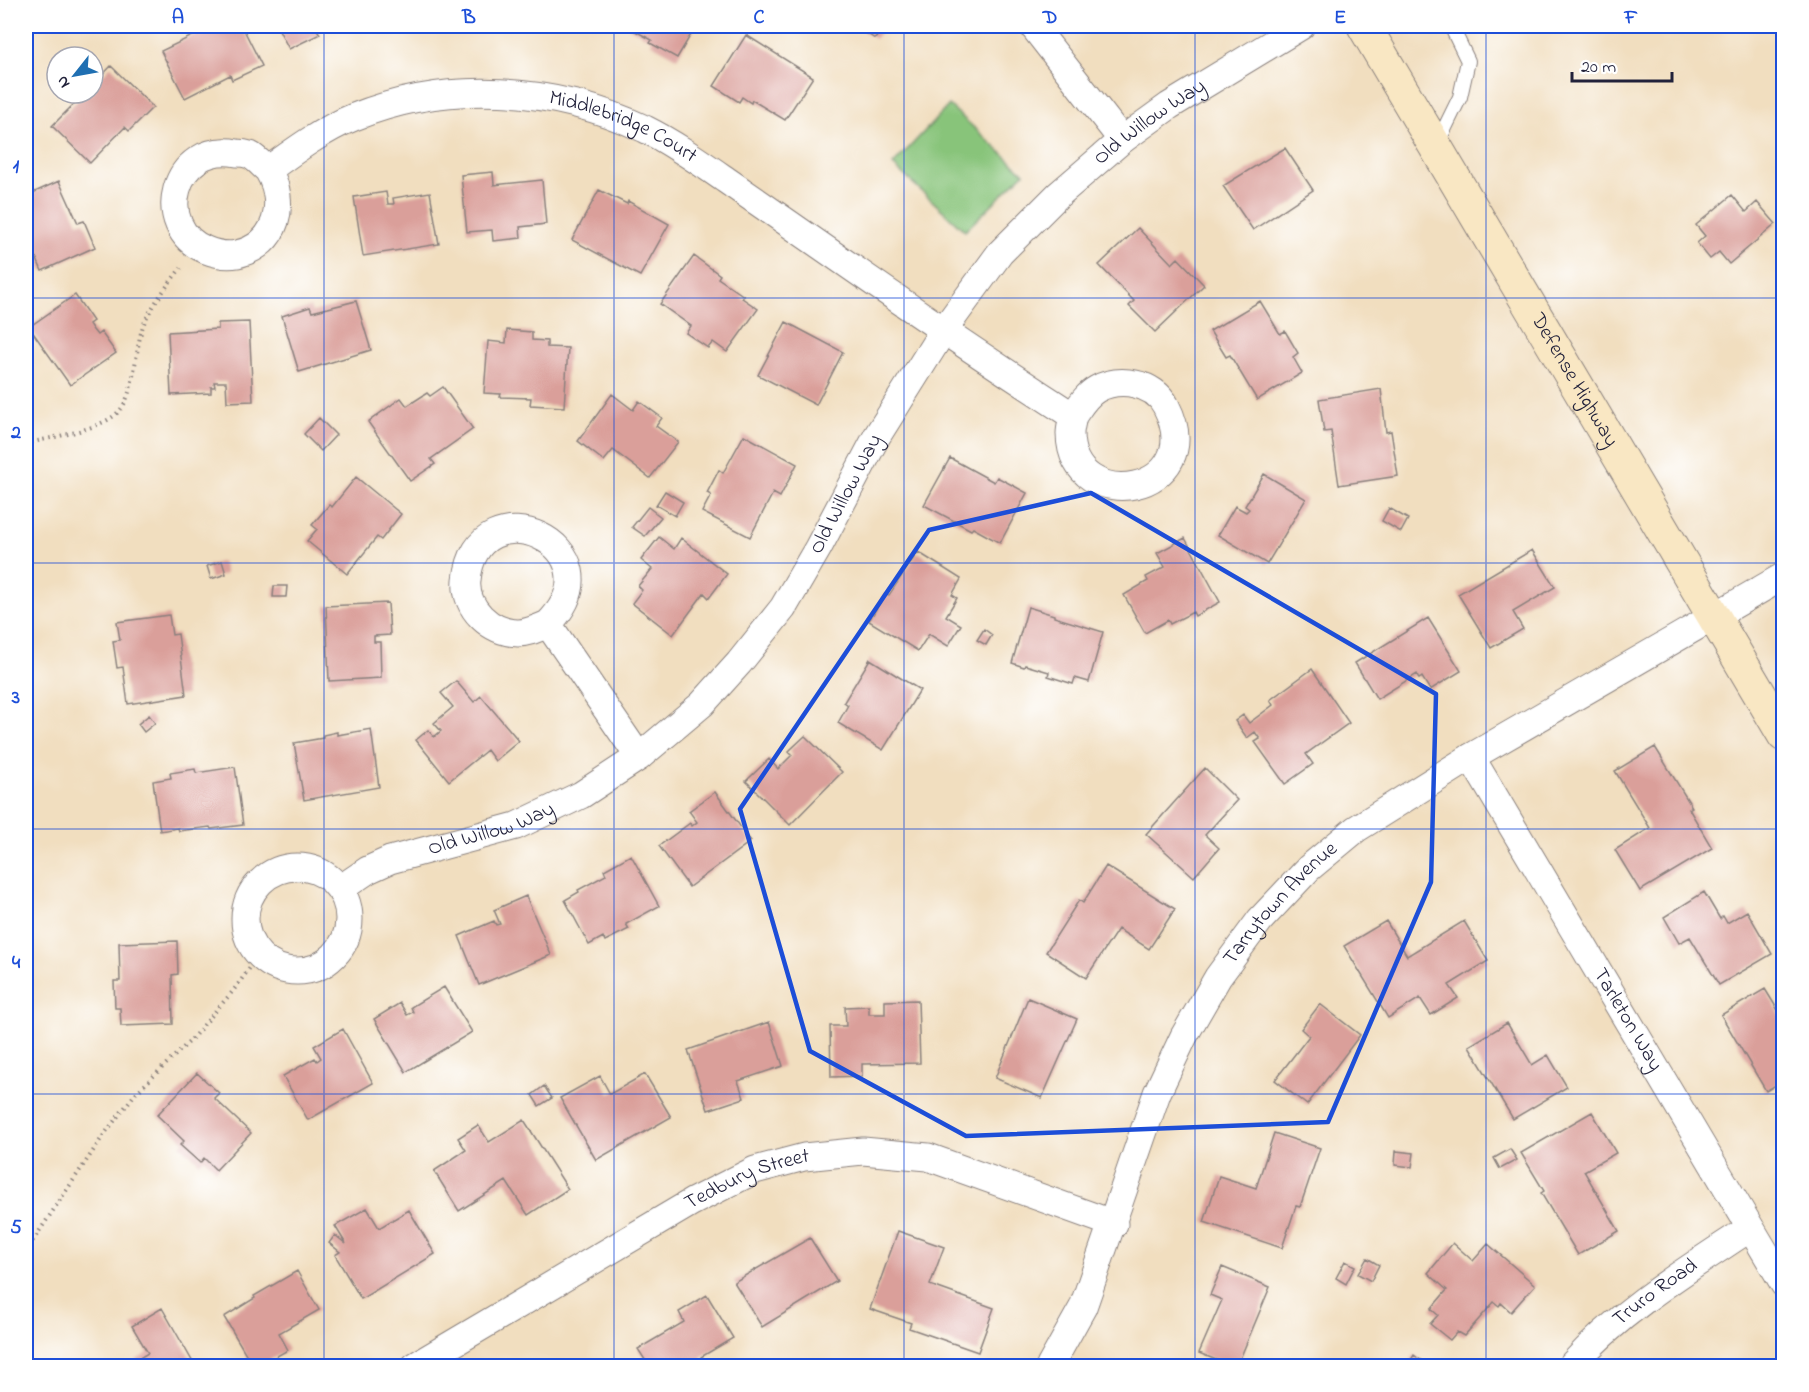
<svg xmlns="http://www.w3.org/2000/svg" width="1809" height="1392" viewBox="0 0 1809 1392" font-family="'Indie Flower',sans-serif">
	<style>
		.green { fill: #88c47a; stroke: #55735a; stroke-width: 1.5 }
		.building { fill: #da9f9a }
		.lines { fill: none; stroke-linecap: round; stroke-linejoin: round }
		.lane-casing { stroke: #8a807d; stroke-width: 16 }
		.street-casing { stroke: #8a807d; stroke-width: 29 }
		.secondary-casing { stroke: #8a807d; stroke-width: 35 }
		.path { stroke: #8a807d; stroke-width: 4; stroke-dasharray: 1.5 4.5; stroke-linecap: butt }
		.lane { stroke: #fff; stroke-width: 14 }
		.street { stroke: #fff; stroke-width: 27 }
		.secondary { stroke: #f9e7c3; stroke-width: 33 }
		.marked { fill: none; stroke: #1d4ed8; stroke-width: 4.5; stroke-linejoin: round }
		.grid { fill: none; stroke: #1d4ed8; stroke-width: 1.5; stroke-opacity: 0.55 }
		.labels { text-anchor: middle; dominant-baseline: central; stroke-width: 5; stroke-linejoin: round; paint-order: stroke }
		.street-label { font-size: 21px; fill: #22223b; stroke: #fff }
		.neatline { fill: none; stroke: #1d4ed8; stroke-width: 2 }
		.grid-label { font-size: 20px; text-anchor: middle; font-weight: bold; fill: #1d4ed8 }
	</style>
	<rect width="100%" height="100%" fill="#fff"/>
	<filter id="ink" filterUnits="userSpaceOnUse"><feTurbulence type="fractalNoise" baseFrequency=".0167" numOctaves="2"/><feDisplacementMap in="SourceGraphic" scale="12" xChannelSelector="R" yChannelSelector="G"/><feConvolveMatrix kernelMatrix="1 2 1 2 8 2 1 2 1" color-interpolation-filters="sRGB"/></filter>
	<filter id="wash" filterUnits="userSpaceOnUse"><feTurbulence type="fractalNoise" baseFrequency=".008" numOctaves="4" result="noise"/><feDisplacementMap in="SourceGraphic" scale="24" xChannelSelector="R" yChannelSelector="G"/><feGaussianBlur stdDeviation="1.35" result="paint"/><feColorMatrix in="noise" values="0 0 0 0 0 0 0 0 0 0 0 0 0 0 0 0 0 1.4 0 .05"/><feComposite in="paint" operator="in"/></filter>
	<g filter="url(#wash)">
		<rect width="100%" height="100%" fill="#f1debf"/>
		<path class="green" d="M949,105L1024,173L965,231L893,165Z"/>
		<g id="blocks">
			<path class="building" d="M213,26H242L262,66L232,80L230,75L185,98L161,51Z
				M277,26H320L316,28L320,34L289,49Z
				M626,26H696L677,58L650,43L652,40Z
				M856,26H885L875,39Z
				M746,35L813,77L785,120L752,100L751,103L742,97L739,102L714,86Z
				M111,66L153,107L129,131L125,127L90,163L52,126L85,93H93V85Z
				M1285,148L1313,190L1253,230L1223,186Z
				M493,172L494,185L542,180L546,224L520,227L521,238L493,241L492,230L467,232L461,175Z
				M59,181L78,223L84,221L95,247L42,271L26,234V196Z
				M599,190L627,204L628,201L669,224L640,276L572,240Z
				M386,192L388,204H394L393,198L430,192L439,244L363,256L354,197Z
				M1732,195L1746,212L1757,202L1776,224L1729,264L1719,252L1710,259L1697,243L1705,236L1696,225Z
				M1138,228L1172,264L1178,258L1204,285L1155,332L1129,306L1134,301L1099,265Z
				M694,256L720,275L718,278L744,296L742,298L758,309L727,352L713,342L708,348L686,333L691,326L660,304Z
				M75,295L93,321L89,324L93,330L97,335L101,332L116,353L70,385L29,327Z
				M356,301L371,350L299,372L282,316L310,307L312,312Z
				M1260,301L1280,334L1285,331L1298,353L1293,357L1302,373L1257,400L1230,355L1226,357L1210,331Z
				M249,322L253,401L227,402L226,382H214L215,387H211V393L171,395L168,332L218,329V323Z
				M786,322L843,352L816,405L758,375Z
				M507,330L532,332V340L547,341V347L568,348L564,407L530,405L531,398L500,397L501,394L484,393L488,341L506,343Z
				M443,387L473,429L431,459L435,464L410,481L368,422L401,398L407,406L427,393L430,396Z
				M1381,389L1386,432L1391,431L1398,476L1339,485L1331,431L1324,432L1319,399Z
				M612,394L633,410L639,401L662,418L656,426L678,442L650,478L613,450L604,461L578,441Z
				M319,418L336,435L321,451L304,434Z
				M744,435L797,464L780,497L773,493L750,537L702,512L711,495L707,493L719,470L723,473Z
				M950,458L994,482L997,477L1027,493L1000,543L973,528L971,530L924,505Z
				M1264,474L1306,499L1267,564L1218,535L1235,506L1246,512L1249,509L1245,506Z
				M356,477L401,514L381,540L377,537L347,574L307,541L317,529L312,525L329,505L332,507Z
				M665,491L683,502L675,516L656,505Z
				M648,507L661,517L645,536L632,527Z
				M1389,508L1408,519L1401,532L1382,521Z
				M659,537L674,549L681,538L727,574L709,598L704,593L673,635L632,603L642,590L638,586L652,569L641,560Z
				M1185,538L1220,602L1195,616L1193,612L1170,624L1168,620L1145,633L1124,595L1148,581L1146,577L1165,567L1157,553Z
				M1532,550L1555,587L1513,612L1523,629L1491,648L1458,594Z
				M918,552L961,579L952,595L957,598L946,616L961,625L948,646L929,634L918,651L869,621L885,594L889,595Z
				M222,561L226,574L211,579L207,566Z
				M274,586H287L286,597H273Z
				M388,603L390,635L374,636V642H380L381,678L329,681L326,606Z
				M1028,607L1054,615V617L1103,632L1089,682L1075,678L1073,684L1048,676L1049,672L1025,665L1024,667L1012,663Z
				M169,615L172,635L178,634L186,695L128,704L123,667L117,668L113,641L120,640L117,622Z
				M1428,618L1461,671L1430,690L1422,677L1419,679L1417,674L1377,699L1355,663Z
				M984,629L992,635L986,645L977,640Z
				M870,659L920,690L883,750L838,723L848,705L844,702Z
				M1312,669L1349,723L1306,754L1313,764L1285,784L1255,742L1260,739L1255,732L1247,738L1235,721L1243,715L1249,723L1273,705L1270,700Z
				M456,681L474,702L481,696L519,741L495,761L487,750L449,781L416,740L428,730L434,737L441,731L434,723L453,707L441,693Z
				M149,715L155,723L144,732L138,724Z
				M371,729L379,787L304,800L294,743L323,738V735L337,732V735Z
				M805,736L842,772L790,825L746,781L769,759L778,769L792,755L789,752L790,750Z
				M1655,747L1692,807L1689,809L1712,848L1640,891L1615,850L1650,828L1615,771Z
				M235,767L243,825L211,829L210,827L179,831L178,828L160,831L153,781L171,778L170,773L195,769L196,773Z
				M1205,768L1237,800L1205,835L1219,848L1194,877L1146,834Z
				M715,792L751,841L689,887L659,846L690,823L692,826L697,822L689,811Z
				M631,855L659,906L626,924L629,929L605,941L603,937L589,945L565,900L579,892L578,890L606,875L604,870Z
				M1106,866L1175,909L1149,949L1118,929L1086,978L1046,952L1079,900L1083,903Z
				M1704,892L1720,919L1723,916L1727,923L1747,911L1772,954L1719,985L1690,937L1679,943L1664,917Z
				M526,896L551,955L479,985L459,936L494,921L496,925L500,924L494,910Z
				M1386,921L1407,956L1464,921L1488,961L1449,985L1458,998L1431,1015L1420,998L1388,1018L1344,946Z
				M177,941L178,974L172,975L173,1024L121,1026L120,1008H115L114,981H120L119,943Z
				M444,987L472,1032L406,1072L374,1019L400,1003L407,1015L413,1012L411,1007Z
				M1765,989L1784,1020V1080L1766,1091L1721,1015Z
				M1028,998L1077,1019L1042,1098L995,1078Z
				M918,1000L920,1063L862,1064V1076L831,1077L830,1026H846L845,1007L869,1006V1014H885V1001Z
				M1320,1004L1360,1035L1307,1105L1275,1080L1309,1036L1301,1029Z
				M769,1022L783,1066L738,1081L744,1098L708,1110L688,1050Z
				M1507,1023L1532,1065L1548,1055L1567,1087L1513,1119L1469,1046Z
				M343,1029L373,1083L308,1120L283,1076L315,1058L317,1061L321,1058L314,1046Z
				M197,1073L219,1093L214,1098L251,1133L216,1170L204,1158L200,1163L180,1145L184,1141L157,1115Z
				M645,1074L671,1117L596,1160L560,1098L600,1076L610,1094Z
				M544,1086L552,1098L539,1106L532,1095Z
				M1592,1112L1616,1153L1584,1171L1619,1231L1578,1255L1541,1193L1544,1191L1521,1153Z
				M524,1120L568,1189L528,1215L506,1181L459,1211L434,1171L466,1150L458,1138L478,1125L489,1142Z
				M1274,1133L1320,1148L1300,1207L1296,1206L1282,1248L1204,1222L1219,1176L1256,1188Z
				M1510,1149L1517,1160L1500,1169L1494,1158Z
				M1396,1151L1414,1153L1412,1167L1395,1165Z
				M367,1208L379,1228L409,1210L435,1254L361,1299L335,1255L340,1252L329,1243L335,1235L346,1244L335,1226Z
				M898,1231L944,1247L930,1285L994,1308L978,1352L909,1328L911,1323L870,1309Z
				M810,1238L837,1281L762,1327L734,1282Z
				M1453,1243L1473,1261L1488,1244L1535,1285L1511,1312L1501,1303L1499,1306L1494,1302L1464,1336L1457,1332L1450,1340L1430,1324L1438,1315L1431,1309L1447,1290L1428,1273Z
				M1367,1258L1379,1265L1371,1281L1358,1274Z
				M1345,1261L1355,1266L1346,1284L1336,1278Z
				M1222,1267L1270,1287L1237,1366H1231L1199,1353L1222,1300L1210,1295Z
				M297,1271L319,1310L279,1333L288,1350L259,1366H253L224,1317L255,1298L254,1296Z
				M707,1295L733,1338L701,1357L707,1366H649L638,1349L684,1322L679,1312Z
				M162,1308L195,1366H126L148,1353L132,1326Z
				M1414,1355L1422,1361L1432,1366H1407Z"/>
		</g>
	</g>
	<g filter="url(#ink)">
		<use href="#blocks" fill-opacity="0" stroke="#8a807d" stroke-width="1.5"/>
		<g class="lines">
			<defs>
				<path id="lane" d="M1437,144L1460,97L1468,61L1451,26"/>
				<g id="street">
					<path d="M1033,26L1122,140"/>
					<path id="s1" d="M268,170C287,203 278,245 237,254C227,256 216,254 206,250C152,229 172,141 237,153C241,153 247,154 250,155C256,158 263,166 268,170C294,151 324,129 354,117C448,79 554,86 645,129C673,143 700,162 726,180C758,202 789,224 821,246C904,304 988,361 1073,416C1072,422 1070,428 1070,434C1071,519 1211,494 1166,406C1154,382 1119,377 1097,389C1086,395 1080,406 1073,416"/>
					<path d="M548,624C538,628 529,633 518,633C491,633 464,608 467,580C476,482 625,546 548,624L639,757"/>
					<path id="s2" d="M1471,757L1784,1284"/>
					<circle cx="297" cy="919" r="52"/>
					<path id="s3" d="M340,889L368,870L390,860L516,826L581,795L639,757L702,704L739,663L783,608L818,548L877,436L943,331L1000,253L1058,195L1122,140L1169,106L1301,26"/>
					<path id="s4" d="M415,1366L692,1202L755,1170L804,1157L863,1151L928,1157L1114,1224"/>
					<path id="s5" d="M1050,1366L1083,1307L1157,1093L1184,1036L1218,977L1260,920L1309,868L1356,829L1471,757L1784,576"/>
					<path id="s6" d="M1571,1366C1622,1309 1687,1270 1750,1228"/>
				</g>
				<g id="secondary">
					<path id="s7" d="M1364,26L1784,735"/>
				</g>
			</defs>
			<use href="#lane" class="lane-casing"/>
			<use href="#street" class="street-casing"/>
			<use href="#secondary" class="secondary-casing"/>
			<path class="path" d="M26,444C50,437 104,430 120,410C135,393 135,349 143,326C149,309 169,283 181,268
				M26,1251L103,1136L135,1094L189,1042L233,991L260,954"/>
			<use href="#lane" class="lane"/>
			<use href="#street" class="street"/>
			<use href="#secondary" class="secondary"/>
		</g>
	</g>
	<path class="marked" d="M1091,493L1436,694L1431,882L1328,1122L966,1136L810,1051L740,809L929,530Z"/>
	<path class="grid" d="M324,26V1366M614,26V1366M904,26V1366M1195,26V1366M1486,26V1366M26,298H1784M26,563H1784M26,829H1784M26,1094H1784"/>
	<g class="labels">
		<g class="street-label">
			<text stroke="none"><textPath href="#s3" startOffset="1154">Old Willow Way</textPath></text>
			<text stroke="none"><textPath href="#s1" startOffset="705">Middlebridge Court</textPath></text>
			<text stroke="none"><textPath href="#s7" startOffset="412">Defense Highway</textPath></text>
			<text stroke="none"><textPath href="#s3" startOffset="668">Old Willow Way</textPath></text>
			<text stroke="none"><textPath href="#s3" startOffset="164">Old Willow Way</textPath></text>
			<text stroke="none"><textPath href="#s5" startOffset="522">Tarrytown Avenue</textPath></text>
			<text stroke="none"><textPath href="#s2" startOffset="306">Tarleton Way</textPath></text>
			<text stroke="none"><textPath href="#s4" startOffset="382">Tedbury Street</textPath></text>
			<text stroke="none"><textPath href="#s6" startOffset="112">Truro Road</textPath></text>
		</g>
	</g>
	<rect width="1809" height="1392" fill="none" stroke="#fff" stroke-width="66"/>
	<g transform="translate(75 75) rotate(239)"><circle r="28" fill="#ffffff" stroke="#a7a7b1" stroke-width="1.5"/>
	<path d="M0-4.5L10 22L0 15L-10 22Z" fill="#1f6fb2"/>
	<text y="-9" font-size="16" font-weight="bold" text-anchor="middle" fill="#22223b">N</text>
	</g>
	<path d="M1572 72v9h100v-9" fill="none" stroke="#22223b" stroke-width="3"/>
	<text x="1581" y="72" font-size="18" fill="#22223b" stroke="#ffffff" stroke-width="4.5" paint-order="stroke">20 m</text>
	<rect x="33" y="33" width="1743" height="1326" class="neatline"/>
	<g class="grid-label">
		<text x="178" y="23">A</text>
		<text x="469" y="23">B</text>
		<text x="759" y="23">C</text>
		<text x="1050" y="23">D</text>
		<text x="1340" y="23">E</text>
		<text x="1631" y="23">F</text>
		<text x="16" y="172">1</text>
		<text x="16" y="438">2</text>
		<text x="16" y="703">3</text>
		<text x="16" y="968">4</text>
		<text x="16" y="1233">5</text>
	</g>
</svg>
